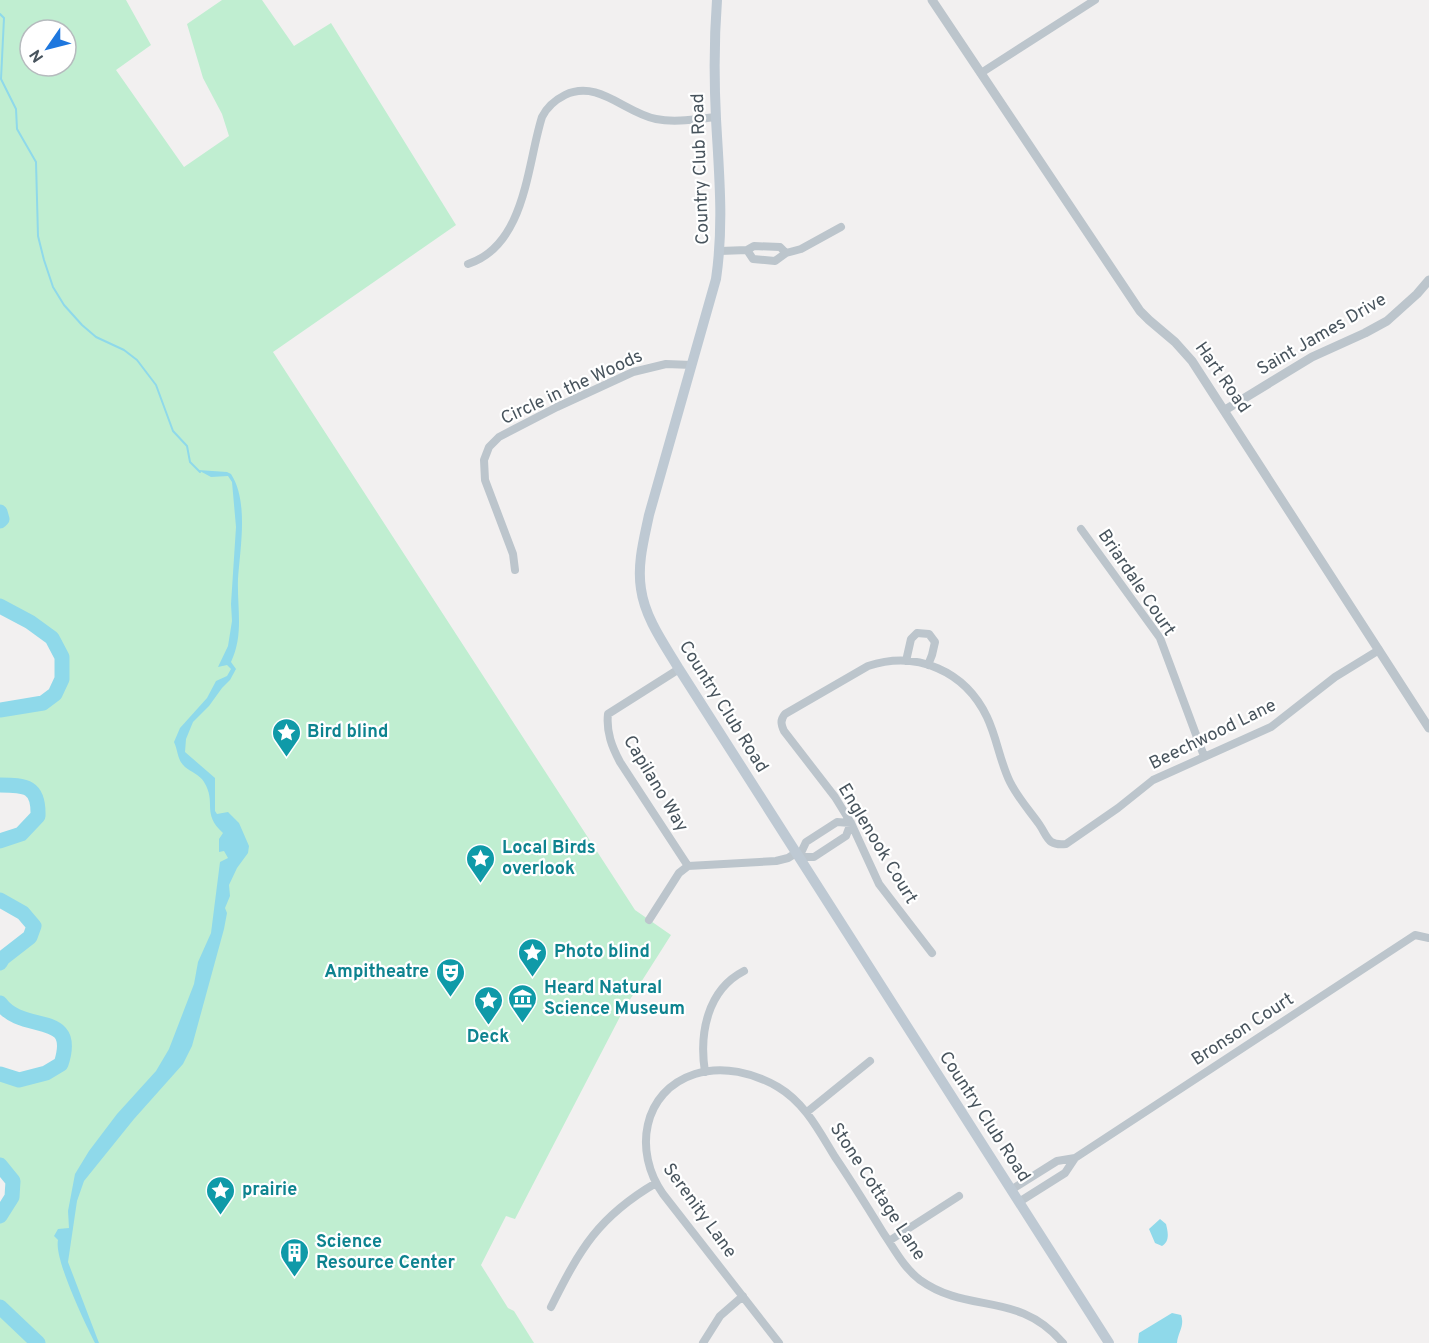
<svg xmlns="http://www.w3.org/2000/svg" width="1429" height="1343" viewBox="0 0 1429 1343" font-family="Overpass,sans-serif">
	<style>
		.green { fill: #c0eed1; fill-rule: evenodd }
		.water { fill: #8fd9ea }
		.lines { fill: none; stroke-linecap: round; stroke-linejoin: round }
		.stream { stroke: #8fd9ea; stroke-width: 2 }
		.river { stroke: #8fd9ea; stroke-width: 15 }
		.minor { stroke: #bcc5cc; stroke-width: 8 }
		.tertiary { stroke: #bcc5cc; stroke-width: 9 }
		.secondary { stroke: #bec9d3; stroke-width: 10 }
		.labels { text-anchor: middle; dominant-baseline: central; stroke-width: 4.5; stroke-linejoin: round; paint-order: stroke }
		.street-label { font-size: 18px; fill: #48545d; stroke: #fff }
		.culture-label { font-size: 18px; font-weight: bold; fill: #0d838f; stroke: #fff; text-anchor: start }
	</style>
	<rect width="100%" height="100%" fill="#f2f0f0"/>
	<path class="green" d="M0,0H126L151,45L116,70L184,167L229,136L222,114L203,78L187,24L222,0H262L294,46L331,23L456,225L273,352L635,910L671,935L624,1009L515,1219L506,1216L481,1265L508,1308L514,1311L534,1343H0V1219L12,1199L14,1181L0,1164V1075L19,1081L46,1074L62,1065C81,1005 18,1037 0,1002C0,990 0,975 0,964C4,951 27,943 35,926L23,912L0,899V843L2,841L22,834L39,816C40,786 27,783 0,784V711L43,704L56,695L63,680V657L52,638L30,622L0,605V523L3,520L0,509ZM30,30H66V66H30Z"/>
	<path class="water" d="M198,470L227,472L231,474C249,502 240,548 238,579C237,609 244,634 231,662L236,669L230,680L222,688L209,706L193,722L186,739L185,752L215,778V811L217,814L228,812L239,823L249,846L248,853L237,868L229,885L230,896L225,908L227,913L224,929L192,1046L183,1064L134,1119L84,1181L77,1201L68,1262L99,1343H95C85,1323 54,1259 58,1240L54,1236L58,1229L69,1228L68,1211L75,1174L89,1151L117,1114L156,1071L169,1049L194,984L198,962L211,933L220,862L228,858L224,851L219,852V839L223,833C201,813 217,803 204,782C200,775 191,772 185,767C177,760 178,750 174,742L180,728L207,698L216,681L227,676L231,669L227,665L218,667L228,646L232,621L231,604L236,527L232,482L228,476L211,477Z
		M1160,1219L1166,1224C1168,1232 1170,1241 1162,1246L1155,1243L1149,1229Z
		M1172,1313L1181,1315C1185,1326 1178,1332 1177,1343H1138L1139,1333Z"/>
	<g class="lines">
		<path class="stream" d="M0,14L4,18L1,79L16,109L17,129L36,162L38,236L44,260L53,287L64,305L82,325L96,337L124,350L137,360L156,385L173,431L187,446L190,462L200,472"/>
		<path class="river" d="M0,512L2,519L0,521
			M0,606L30,622L52,638L62,657V679L55,694L43,703L0,710
			M0,785C26,785 39,786 38,816L21,834L0,841
			M0,900L23,913L34,926L30,937L3,958L0,963
			M0,1003C23,1035 79,1009 61,1064L46,1073L19,1080L0,1074
			M0,1165L13,1181L12,1197L0,1216
			M0,1307L38,1343"/>
		<path class="minor" d="M981,73L1095,0
			M747,250L753,259L775,261L786,253L801,249L841,227
			M720,251L747,250L754,246L780,247L786,253
			M468,264C526,245 527,164 542,117C547,107 555,100 565,95C598,79 625,113 656,119C675,123 697,119 716,117
			M1081,529L1160,638L1204,756
			M515,570L513,554L485,480L484,460L489,447L499,437L557,407L633,372L666,364L692,365
			M906,661L911,639L917,633L929,634L935,642L932,655L928,665
			M679,669L608,714C606,732 612,747 620,762L688,866
			M837,822L851,823L846,836L814,857H799L806,842Z
			M649,920L679,873L688,866L776,861L788,858L796,853
			M932,953L879,884L851,823L835,797L784,731C781,724 780,720 785,714L868,666C917,650 965,671 987,717C997,738 1000,762 1010,782C1018,798 1029,810 1039,824C1048,837 1047,846 1066,844L1118,808L1153,780L1271,727L1335,677L1379,650
			M705,1072C699,1034 707,990 744,971
			M807,1112L870,1061
			M1011,1190L1057,1161L1075,1158L1415,935L1429,938
			M1019,1202L1065,1173L1075,1158
			M889,1241L959,1196
			M551,1307C580,1249 598,1217 656,1183
			M703,1343L720,1316L743,1296
			M779,1343L663,1194C633,1152 642,1091 695,1074C723,1065 754,1073 778,1087C805,1103 819,1131 835,1157C852,1182 868,1208 884,1234C895,1250 904,1268 920,1280C969,1315 1018,1290 1063,1343"/>
		<path class="tertiary" d="M932,0L1140,311L1149,320L1175,342L1192,361L1429,728
			M1225,410L1312,357L1365,333L1387,321L1417,294L1429,280"/>
		<path class="secondary" d="M717,0C714,40 714,79 716,119C719,173 724,225 716,279L649,515C644,539 637,564 641,589C645,618 664,644 679,669L1109,1343"/>
	</g>
	<defs>
		<symbol id="sight-pin" viewBox="-11 -11 22 30"><path d="M0 17L-7.5 6A9.5 9.5 0 1 1 7.5 6Z" fill="#0f9aa8" stroke="#fff"/><path d="M0-6L1.8-2.2L6-1.7L2.9 1.2L3.7 5.4L0 3.3L-3.7 5.4L-2.9 1.2L-6-1.7L-1.8-2.2Z" fill="#fff"/></symbol>
		<symbol id="theatre-pin" viewBox="-11 -11 22 30"><path d="M0 17L-7.5 6A9.5 9.5 0 1 1 7.5 6Z" fill="#0f9aa8" stroke="#fff"/><path d="M-5-5.5Q0-4 5-5.5V0Q5 5 0 6Q-5 5-5 0ZM-3.3-2.5H-1v1.5H-3.3ZM1-2.5H3.3v1.5H1ZM-2.8 1Q0 5.5 2.8 1Z" fill="#fff"/></symbol>
		<symbol id="museum-pin" viewBox="-11 -11 22 30"><path d="M0 17L-7.5 6A9.5 9.5 0 1 1 7.5 6Z" fill="#0f9aa8" stroke="#fff"/><path d="M0-6L6-3V-2H-6V-3ZM-5-1h2V3h-2ZM-1-1h2V3h-2ZM3-1h2V3H3ZM-6 4H6V6H-6Z" fill="#fff"/></symbol>
		<symbol id="building-pin" viewBox="-11 -11 22 30"><path d="M0 17L-7.5 6A9.5 9.5 0 1 1 7.5 6Z" fill="#0f9aa8" stroke="#fff"/><path d="M-4-6H4V6H1V3H-1V6H-4ZM-2.5-4.3h1.7v1.8h-1.7ZM.8-4.3h1.7v1.8H.8ZM-2.5-1h1.7V.8h-1.7ZM.8-1h1.7V.8H.8Z" fill="#fff"/></symbol>
	</defs>
	<g fill-rule="evenodd">
		<use href="#sight-pin" x="270" y="716" width="33" height="45"/>
		<use href="#sight-pin" x="464" y="842" width="33" height="45"/>
		<use href="#sight-pin" x="516" y="936" width="33" height="45"/>
		<use href="#theatre-pin" x="434" y="956" width="33" height="45"/>
		<use href="#museum-pin" x="506" y="982" width="33" height="45"/>
		<use href="#sight-pin" x="472" y="984" width="33" height="45"/>
		<use href="#sight-pin" x="204" y="1174" width="33" height="45"/>
		<use href="#building-pin" x="278" y="1236" width="33" height="45"/>
	</g>
	<g class="labels">
		<g class="street-label">
			<text transform="translate(701 169) rotate(-92)">Country Club Road</text>
			<text transform="translate(1322 335) rotate(-30)">Saint James Drive</text>
			<text transform="translate(1222 378) rotate(55)">Hart Road</text>
			<text transform="translate(572 388) rotate(-25)">Circle in the Woods</text>
			<text transform="translate(1136 583) rotate(56)">Briardale Court</text>
			<text transform="translate(723 707) rotate(58)">Country Club Road</text>
			<text transform="translate(1213 735) rotate(-26)">Beechwood Lane</text>
			<text transform="translate(655 784) rotate(59)">Capilano Way</text>
			<text transform="translate(877 844) rotate(59)">Englenook Court</text>
			<text transform="translate(1243 1030) rotate(-33)">Bronson Court</text>
			<text transform="translate(984 1117) rotate(57)">Country Club Road</text>
			<text transform="translate(877 1192) rotate(57)">Stone Cottage Lane</text>
			<text transform="translate(699 1211) rotate(54)">Serenity Lane</text>
		</g>
		<g class="culture-label">
			<text x="307" y="732">Bird blind</text>
			<text x="502" y="848">Local Birds<tspan x="502" dy="21">overlook</tspan></text>
			<text x="554" y="952">Photo blind</text>
			<text x="429" y="972" text-anchor="end">Ampitheatre</text>
			<text x="544" y="988">Heard Natural<tspan x="544" dy="21">Science Museum</tspan></text>
			<text x="488" y="1037" text-anchor="middle">Deck</text>
			<text x="242" y="1190">prairie</text>
			<text x="316" y="1242">Science<tspan x="316" dy="21">Resource Center</tspan></text>
		</g>
	</g>
	<g transform="translate(48 48) rotate(235)"><circle r="28" fill="#ffffff" stroke="#b6bbbe" stroke-width="1.5"/>
	<path d="M0-4.5L10 22L0 15L-10 22Z" fill="#1e77de"/>
	<text y="-9" font-size="16" font-weight="bold" text-anchor="middle" fill="#48545d">N</text>
	</g>
</svg>
